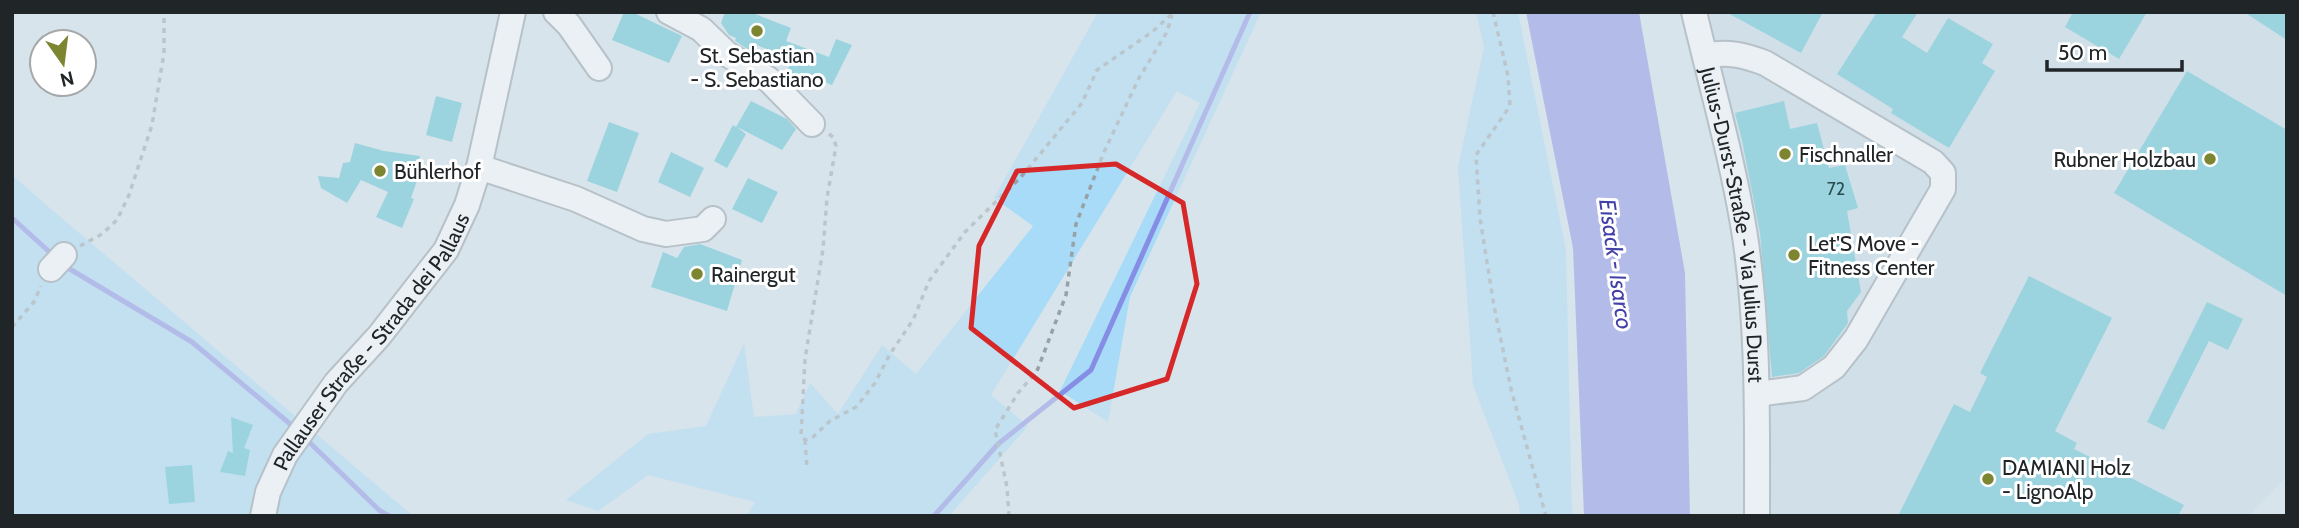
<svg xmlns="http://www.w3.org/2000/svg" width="2299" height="528" viewBox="0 0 2299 528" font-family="Cabin,sans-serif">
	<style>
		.built { fill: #c6d9e4 }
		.green { fill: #a7dbf7 }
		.water { fill: #868de5 }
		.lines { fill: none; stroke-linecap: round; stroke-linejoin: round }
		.stream { stroke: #868de5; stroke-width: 5 }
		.building { fill: #50c1d1 }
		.minor-casing { stroke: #8c979e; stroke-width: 28 }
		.path { stroke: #97a1a6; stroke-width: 3.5; stroke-dasharray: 5 5; stroke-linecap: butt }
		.minor { stroke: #fff; stroke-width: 24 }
		.marked { fill: none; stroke: #d62828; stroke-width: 5; stroke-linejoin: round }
		.poi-dot { fill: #7e8531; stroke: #fff; stroke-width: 2.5 }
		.labels { text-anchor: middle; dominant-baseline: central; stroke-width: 6; stroke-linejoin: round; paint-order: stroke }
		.number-label { font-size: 18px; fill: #2c4c52 }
		.poi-label { font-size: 21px; fill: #202527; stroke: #fff; text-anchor: start }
		.street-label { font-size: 21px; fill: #202527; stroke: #fff }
		.water-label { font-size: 23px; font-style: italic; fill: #4340a7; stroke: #fff }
	</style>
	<rect width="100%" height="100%" fill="#d8e4eb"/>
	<path class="built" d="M1694,12H2287V476L2249,516H1757L1752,298Z"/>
	<path class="green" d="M1098,12H1261L1130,297L1108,422L1060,391L1200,103L1177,91L991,395L1028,426L949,516H747L755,502L648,475L598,511L566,500L648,434L706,426L744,343L754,417L796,414L810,383L838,414L882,345L916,374L1033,226L994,198Z
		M1476,12H1518L1566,250L1572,516H1520L1519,505L1473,385L1458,167L1484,47Z
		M12,175L51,209L413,516H12Z"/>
	<path class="water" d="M1526,12H1639L1685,273L1690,516H1584L1573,248Z"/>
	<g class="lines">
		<path class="stream" d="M12,218L54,256
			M63,265L192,342L295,428
			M304,437L379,510L389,516
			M934,516L998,444L1091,370L1250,12"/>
	</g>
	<path class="building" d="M624,12H632L682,36L669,63L612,40Z
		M725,12H750L791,28L786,41L829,57L836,39L852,45L832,85L808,76L803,87L785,75L793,59L751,43L749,50L735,41L736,38L729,35L721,23Z
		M1726,12H1823L1801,53Z
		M1877,12H1918L1902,37L1927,53L1948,18L1993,44L1982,63L1995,71L1949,148L1891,113L1893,109L1837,74Z
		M2073,12H2147L2119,59L2065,27Z
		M2244,12H2287V40Z
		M2187,71L2287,130V296L2114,193Z
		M436,96L462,103L452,142L426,135Z
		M751,101L787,119L796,129L782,150L737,127L746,134L727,168L714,161L733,125L736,127Z
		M1784,101L1790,129L1817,123L1829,168L1845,165L1858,208L1847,211L1861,292L1847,311L1848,323L1824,356L1799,373L1772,377L1760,233L1742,140L1735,113Z
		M609,122L639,133L617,192L587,181Z
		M355,143L384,151L420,156L417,170L420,172L411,198L414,199L402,228L376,217L388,192L361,180L347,203L321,188L318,176L339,178L343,163L350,162Z
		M671,152L704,168L690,197L658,182Z
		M748,178L778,192L762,223L732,209Z
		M700,244L742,260L727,311L651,287L663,252L677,258L684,247Z
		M2029,276L2112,318L2055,431L2077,443L2074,449L2184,505L2178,516H1898L1954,404L1970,412L1987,377L1980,373Z
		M2207,302L2243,319L2228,350L2209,341L2164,430L2147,422Z
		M231,417L253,425L244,448L250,450L245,476L220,472L228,451L233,453Z
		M192,465L195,502L169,504L165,467Z"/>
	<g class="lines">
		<defs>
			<g id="minor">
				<path d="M556,12L569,25L599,68"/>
				<path d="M669,12L701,29L727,54L768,79L812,124"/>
				<path id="s1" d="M1694,12C1711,84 1732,157 1744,230C1759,324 1757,421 1757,516"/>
				<path d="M1705,56C1727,51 1744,55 1765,63L1933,162L1943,173V189L1856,339L1834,367L1803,388L1757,394"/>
				<path d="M479,167L576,199L643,229L666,234L703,229L713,219"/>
				<path d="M51,269L64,255"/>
				<path id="s2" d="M263,516L268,492L285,455L336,383L379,336L446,250L467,205L479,167L513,12"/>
			</g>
		</defs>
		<use href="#minor" class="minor-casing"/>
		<path class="path" d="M1493,12L1508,76L1510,106L1476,155L1480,218L1494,306L1511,389L1546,516
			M829,134L833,137L836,146L827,198L823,249L805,359L801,435L805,440L813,437L830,421L856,407L875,383L890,354L913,320L929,281L965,232L1021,177L1082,103L1097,70L1152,32L1174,12
			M80,246L102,234L117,220L129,195L152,125L164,53V12
			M12,327L34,302L41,286
			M805,440L807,469
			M1009,516L1007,487L995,430L1018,393L1037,371L1066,295L1076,224L1104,152L1139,78L1167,32L1172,15"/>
		<use href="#minor" class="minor"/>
	</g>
	<path d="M0 0H2299V528H0ZM1116,164L1183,203L1197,284L1167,379L1074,408L971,328L979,246L1017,171Z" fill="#d8e4eb" fill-opacity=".55" fill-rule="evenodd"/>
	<path class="marked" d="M1116,164L1183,203L1197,284L1167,379L1074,408L971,328L979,246L1017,171Z"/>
	<g class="poi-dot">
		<circle cx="757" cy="31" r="7"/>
		<circle cx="1785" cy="154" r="7"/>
		<circle cx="2210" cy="159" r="7"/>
		<circle cx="380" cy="171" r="7"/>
		<circle cx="1794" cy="255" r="7"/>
		<circle cx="697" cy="274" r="7"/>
		<circle cx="1988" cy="479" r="7"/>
	</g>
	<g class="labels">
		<g class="number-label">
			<text x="1836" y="189">72</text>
		</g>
		<g class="poi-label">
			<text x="757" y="55" text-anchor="middle">St. Sebastian<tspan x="757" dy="24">- S. Sebastiano</tspan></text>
			<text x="1799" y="154">Fischnaller</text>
			<text x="2196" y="159" text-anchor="end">Rubner Holzbau</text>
			<text x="394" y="171">Bühlerhof</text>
			<text x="1808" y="243">Let'S Move -<tspan x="1808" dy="24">Fitness Center</tspan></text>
			<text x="711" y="274">Rainergut</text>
			<text x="2002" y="467">DAMIANI Holz<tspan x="2002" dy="24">- LignoAlp</tspan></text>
		</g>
		<g class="street-label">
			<text stroke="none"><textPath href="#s1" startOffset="217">Julius-Durst-Straße - Via Julius Durst</textPath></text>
			<text stroke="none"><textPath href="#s2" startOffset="208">Pallauser Straße - Strada dei Pallaus</textPath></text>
		</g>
		<g class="water-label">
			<text transform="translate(1616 264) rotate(82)">Eisack - Isarco</text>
		</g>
	</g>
	<rect width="2299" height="528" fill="none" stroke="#202527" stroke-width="28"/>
	<g transform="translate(63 63) rotate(166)"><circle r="33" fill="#ffffff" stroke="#a6a8a9" stroke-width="2"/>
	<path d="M0-5L12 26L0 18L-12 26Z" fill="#7e8531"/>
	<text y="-10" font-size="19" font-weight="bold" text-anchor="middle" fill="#202527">N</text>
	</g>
	<path d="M2047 60v10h135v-10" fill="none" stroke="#202527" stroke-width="3.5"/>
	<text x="2058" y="60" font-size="21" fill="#202527" stroke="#ffffff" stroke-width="5" paint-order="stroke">50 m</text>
</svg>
